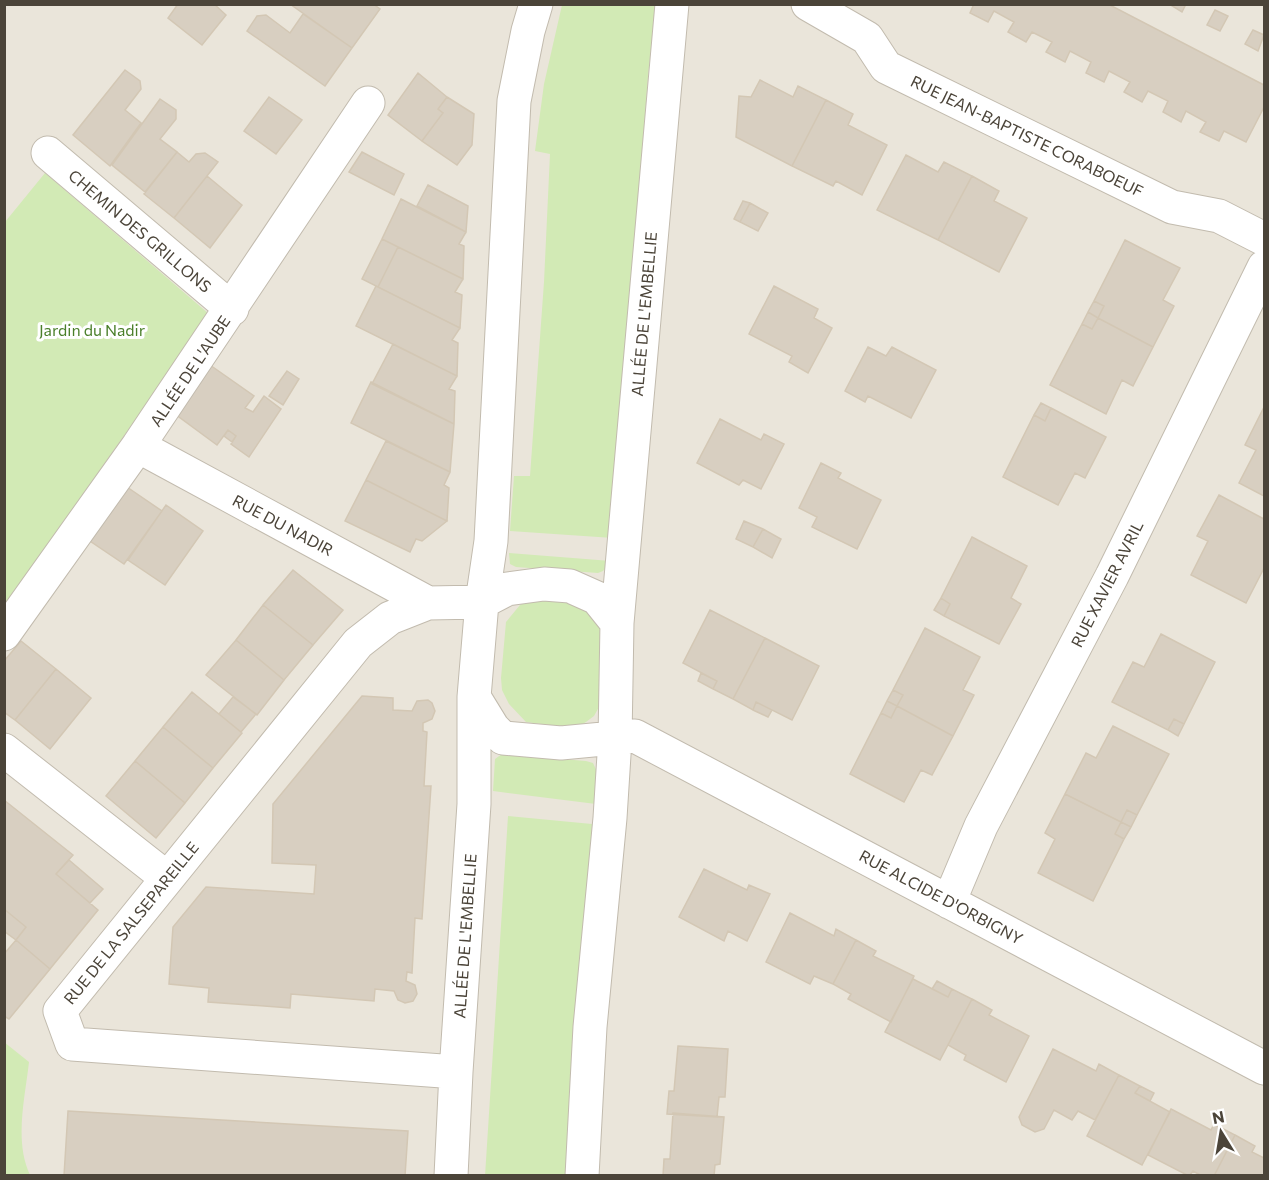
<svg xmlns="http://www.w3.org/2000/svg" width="1269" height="1180" viewBox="0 0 1269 1180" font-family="Commissioner,sans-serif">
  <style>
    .residential { fill: #eae5da }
    .green { fill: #d2eab5 }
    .building { fill: #d8cfc1; stroke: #d3c7b4; stroke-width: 1.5 }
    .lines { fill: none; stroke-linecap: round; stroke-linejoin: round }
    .street-casing { stroke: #c2bbae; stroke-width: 35 }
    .street { stroke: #fff; stroke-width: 33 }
    .labels { text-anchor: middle; stroke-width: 6; stroke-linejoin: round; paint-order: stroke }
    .street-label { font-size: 16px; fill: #4b4439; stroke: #fff }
    .park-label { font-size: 16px; fill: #4a7f2a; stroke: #fff }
  </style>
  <rect width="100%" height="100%" fill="#f6f3ec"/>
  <path class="residential" d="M5 5H1264V1175H5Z"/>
  <path class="green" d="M562 5H656L648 76 613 538 510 531 514 476H530L544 282 550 154 535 151 544 84Z
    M45 173 209 314 5 606V222Z
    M509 553 611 561 603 571 598 573 516 567 510 564Z
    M531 599 564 601 580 607 592 616 601 630 599 707 594 716 586 722 577 727H566L526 722 509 704 502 690 501 678 506 622 520 605Z
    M502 754 586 761 593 763 598 774 596 804 493 791 495 759Z
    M508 816 592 824 571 1175 485 1176Z
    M4 1042 29 1062C25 1098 14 1141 30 1175H5Z"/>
  <path class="building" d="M178 4H214L226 15 202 45 168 18Z
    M290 4H373L380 9 352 48Z
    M974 4H1108L1264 85V107L1246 142 1224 131 1219 141 1200 132 1206 122 1186 111 1181 122 1163 112 1168 101 1148 91 1142 102 1124 92 1130 82 1109 71 1104 82 1086 73 1091 62 1070 51 1065 62 1046 52 1052 42 1032 32 1026 42 1008 32 1014 22 994 11 988 22 970 13Z
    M1169 4H1186L1182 12Z
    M1215 10 1228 16 1220 31 1207 25Z
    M303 14 352 48 325 86 247 31 257 16 266 15 290 33Z
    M1253 30 1264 35 1258 51 1245 44Z
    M125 70 140 81 141 89 125 110 141 123 110 166 73 135Z
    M418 73 447 97 438 109 443 113 422 141 388 115Z
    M760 80 793 97 798 86 826 100 792 166 736 137 739 96 751 97Z
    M269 97 302 120 276 154 244 131Z
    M447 97 474 114 472 145 457 165 422 141 443 113 438 109Z
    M160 99 176 110V119L160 139 177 152 145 192 112 165Z
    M826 100 853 114 848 125 887 145 862 195 836 181 833 186 792 166Z
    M177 152 189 162 196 154 205 153 218 162 174 218 144 194Z
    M362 152 404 174 394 195 349 172Z
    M906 155 938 172 944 162 972 176 938 240 877 210Z
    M207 176 242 205 210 248 174 218Z
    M972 176 999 191 994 201 1027 218 999 272 938 240Z
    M428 185 468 206 466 232 417 206Z
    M401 199 466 232 459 244 464 246 463 279 382 239Z
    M743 201 750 203 740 222 734 219Z
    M750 203 768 213 758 231 740 222Z
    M382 239 398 247 378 287 362 279Z
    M1125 240 1180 268 1163 300 1174 306 1153 347 1098 318 1104 306 1094 301Z
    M398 247 463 279 455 292 462 295 460 328 378 287Z
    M376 286 460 328 452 340 458 343 457 376 356 326Z
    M774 286 818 309 814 318 832 328 808 373 789 362 792 356 749 334Z
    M1094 301 1104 306 1098 318 1088 312Z
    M1088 312 1098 318 1092 329 1082 324Z
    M1098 318 1153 347 1133 386 1122 380 1106 414 1050 385 1082 324 1092 329Z
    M393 344 457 376 449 389 455 391 454 424 372 384Z
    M868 347 886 356 892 347 936 370 911 418 868 396 865 402 845 391Z
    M210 365 254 396 245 408 253 412 264 396 281 409 249 457 231 444 236 436 228 430 217 445 175 414Z
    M287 371 299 379 283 405 269 396Z
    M371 382 454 424 450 472 351 423Z
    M1041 403 1051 408 1045 421 1034 415Z
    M1264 407V496L1239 483 1256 450 1245 445Z
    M1051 408 1106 437 1085 478 1075 473 1058 505 1003 477 1034 415 1045 421Z
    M720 419 761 440 764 434 784 444 761 489 743 480 739 485 697 463Z
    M228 430 236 436 232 442 224 436Z
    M386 441 450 472 444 485 449 488 447 521 366 480Z
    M821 463 841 473 838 478 881 500 857 549 812 527 817 517 799 508Z
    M366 480 447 521 422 541 416 539 410 552 345 521Z
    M124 485 162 511 124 564 87 539Z
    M1219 495 1264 519V568L1246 603 1191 575 1208 541 1197 536Z
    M166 505 203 531 165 585 128 560Z
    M744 521 763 529 753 547 736 539Z
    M763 529 781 539 772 558 753 547Z
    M972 537 1027 566 1011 598 1021 604 999 644 944 616 950 604 941 598Z
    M293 570 343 610 313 645 263 605Z
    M941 598 950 604 944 616 934 610Z
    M263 605 313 645 284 680 236 640Z
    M710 610 765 638 733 699 713 689 717 681 683 663Z
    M925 628 980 657 963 690 974 695 953 736 897 706 903 695 893 690Z
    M1161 634 1215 662 1184 724 1174 719 1168 730 1112 702 1133 662 1144 667Z
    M765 638 819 666 792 720 756 702 753 710 733 699Z
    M236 640 284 680 257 715 206 675Z
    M21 641 56 669 15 720 4 712V661Z
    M56 669 91 698 50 749 15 720Z
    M701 673 717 681 713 689 698 681Z
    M893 690 903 695 897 706 887 701Z
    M192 692 242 733 213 768 163 727Z
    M362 696 393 698V710L412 711 417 701 428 700 432 703 435 711 432 719 423 723V731L427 732 424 786H431L422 919 415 918 412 973 407 972 406 981 415 985 417 994 413 1001 405 1003 398 1000 394 991 375 989 374 1001 291 994 290 1008 208 1002 209 988 169 984 173 927 206 887 314 894 316 865 272 863 273 804Z
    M233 697 256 714 241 732 219 714Z
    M887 701 897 706 891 718 881 713Z
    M756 702 772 710 768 717 753 710Z
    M897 706 953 736 932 775 921 770 904 802 850 774 881 713 891 718Z
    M1174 719 1184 724 1178 736 1168 730Z
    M1113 726 1169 754 1137 815 1127 810 1121 822 1065 794 1086 753 1096 758Z
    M163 727 213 768 185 803 135 761Z
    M135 761 185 803 156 838 106 796Z
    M1065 794 1121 822 1115 834 1124 839 1093 901 1038 873 1055 839 1045 833Z
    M4 800 73 855 56 874 98 910 50 969 16 940 26 927 4 909Z
    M1127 810 1137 815 1131 827 1121 822Z
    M1121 822 1131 827 1124 839 1115 834Z
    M69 860 103 889 90 903 56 874Z
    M704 869 747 890 749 885 770 894 747 941 728 931 724 941 679 917Z
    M4 909 26 927 16 940 4 931Z
    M790 913 834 936 836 929 856 940 833 984 814 976 810 984 766 962Z
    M16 940 50 969 9 1019 4 1016V954Z
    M856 940 876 951 873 956 914 976 891 1022 848 999 851 994 833 984Z
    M913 979 948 997 952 989 972 999 940 1060 885 1032Z
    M937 981 952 989 948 997 932 989Z
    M972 999 992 1010 989 1015 1029 1036 1006 1082 964 1060 966 1055 948 1045Z
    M678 1046 728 1049 725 1097H719L717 1117 667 1114 669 1091H674Z
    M1053 1049 1096 1071 1099 1064 1119 1075 1095 1120 1078 1111 1072 1120 1054 1110 1044 1129 1035 1132 1022 1125 1019 1117Z
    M1119 1075 1140 1086 1135 1093 1170 1112 1142 1165 1087 1136Z
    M1140 1086 1154 1093 1150 1101 1135 1093Z
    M1171 1109 1211 1130 1214 1124 1235 1135 1214 1176H1202L1193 1171 1189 1176 1148 1155Z
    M68 1111 408 1131 405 1176H64Z
    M673 1113 724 1117 720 1164 715 1165 714 1176H663L664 1159H670Z
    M1235 1135 1255 1146 1252 1152 1264 1158V1176H1214Z"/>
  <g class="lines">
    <g class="street-casing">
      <path id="street" d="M808 4 867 38 886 67 1172 207 1219 216 1264 239
        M48 153 232 309
        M138 446 428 603
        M4 634 138 446 368 103
        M474 697 493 728 503 738 561 743 635 736 1264 1068
        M4 750 167 878
        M949 902 981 826 1112 576 1264 267
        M456 1072 72 1044 60 1011 358 643 390 618 428 603 482 602 507 589 544 584 570 586 597 598 617 623
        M451 1176 456 1072 474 804V697L482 602 491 541 514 101 528 31 536 4
        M582 1176 590 1027 610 818 615 739 617 623 672 4"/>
    </g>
    <use href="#street" class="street"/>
  </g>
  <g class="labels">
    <g class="street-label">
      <text transform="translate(1027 136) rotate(26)" y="6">RUE JEAN-BAPTISTE CORABOEUF</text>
      <text transform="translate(140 231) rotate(40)" y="6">CHEMIN DES GRILLONS</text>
      <text transform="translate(644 314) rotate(-85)" y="6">ALLÉE DE L'EMBELLIE</text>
      <text transform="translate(190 371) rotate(-56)" y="6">ALLÉE DE L'AUBE</text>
      <text transform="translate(283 525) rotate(28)" y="6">RUE DU NADIR</text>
      <text transform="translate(1107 584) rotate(-63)" y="6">RUE XAVIER AVRIL</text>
      <text transform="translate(941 897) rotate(28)" y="6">RUE ALCIDE D'ORBIGNY</text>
      <text transform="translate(131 923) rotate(-51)" y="6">RUE DE LA SALSEPAREILLE</text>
      <text transform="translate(465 936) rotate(-86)" y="6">ALLÉE DE L'EMBELLIE</text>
    </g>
    <g class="park-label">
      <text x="92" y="336">Jardin du Nadir</text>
    </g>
  </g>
  <rect width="1269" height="1180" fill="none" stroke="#4b4439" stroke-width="12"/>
  <g transform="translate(1221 1132) rotate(349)" stroke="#ffffff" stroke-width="4.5" paint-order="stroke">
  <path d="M0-4.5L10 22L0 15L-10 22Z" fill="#4b4439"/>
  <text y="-9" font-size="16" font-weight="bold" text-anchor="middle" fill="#4b4439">N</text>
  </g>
</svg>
